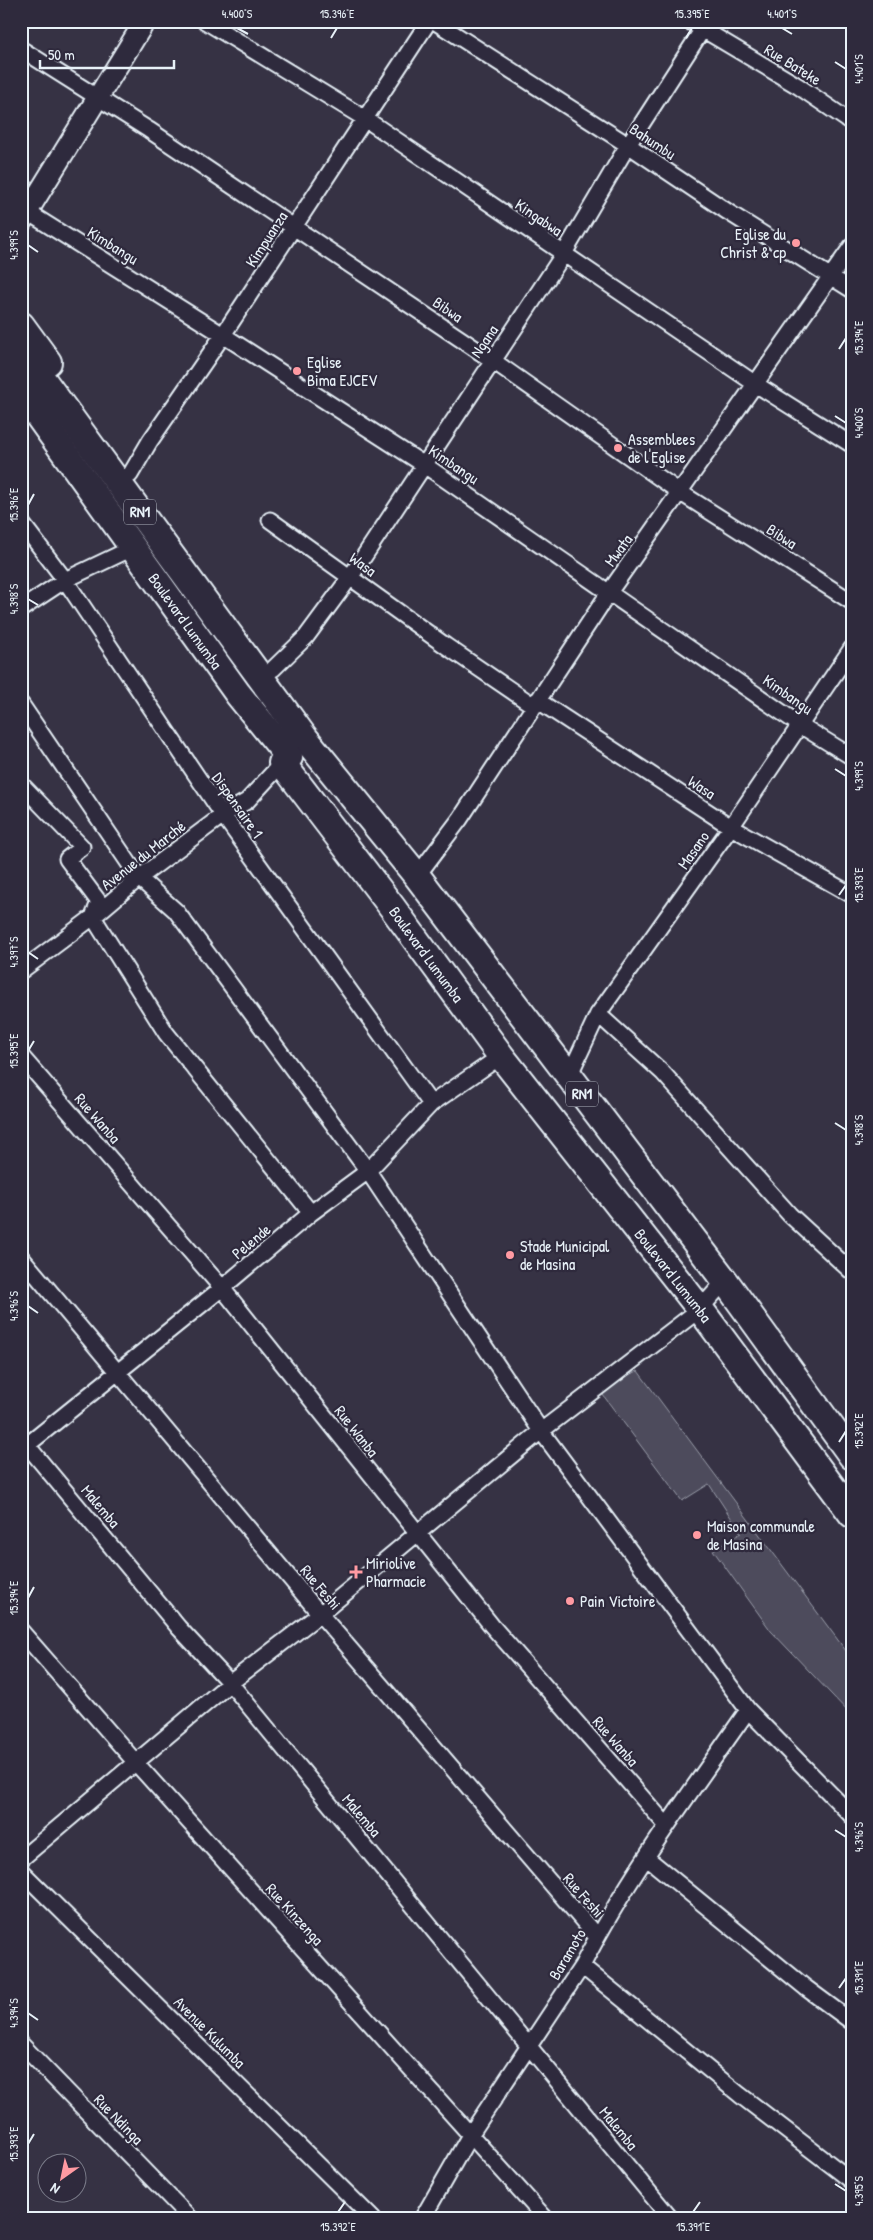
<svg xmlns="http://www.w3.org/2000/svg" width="873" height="2240" viewBox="0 0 873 2240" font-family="'Patrick Hand',sans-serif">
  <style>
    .green { fill: #4d4b5c; stroke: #9a9eaa }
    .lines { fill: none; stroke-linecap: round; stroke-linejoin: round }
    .minor-casing { stroke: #e8f1f8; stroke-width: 19 }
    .tertiary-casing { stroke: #e8f1f8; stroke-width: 24 }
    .trunk-casing { stroke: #e8f1f8; stroke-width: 30 }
    .minor { stroke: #2f2a3d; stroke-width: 15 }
    .tertiary { stroke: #2f2a3d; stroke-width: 20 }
    .trunk { stroke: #2f2a3d; stroke-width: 26 }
    .ticks { fill: none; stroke: #e8f1f8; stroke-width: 2 }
    .poi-dot { fill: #ff9aa2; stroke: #2f2a3d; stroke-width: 2 }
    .labels { text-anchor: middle; stroke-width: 4.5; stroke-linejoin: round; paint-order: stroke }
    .shield { fill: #2f2a3d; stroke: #b0b5c0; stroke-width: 1 }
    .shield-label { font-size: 15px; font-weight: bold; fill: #e8f1f8 }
    .street-label { font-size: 16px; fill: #e8f1f8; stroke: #2f2a3d }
    .poi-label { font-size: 16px; fill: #e8f1f8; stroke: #2f2a3d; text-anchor: start }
    .neatline { fill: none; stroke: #e8f1f8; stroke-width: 2 }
    .ticks-label { font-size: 12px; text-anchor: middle; fill: #e8f1f8 }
  </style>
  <rect width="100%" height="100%" fill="#363244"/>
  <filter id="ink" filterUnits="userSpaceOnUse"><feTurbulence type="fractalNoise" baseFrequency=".02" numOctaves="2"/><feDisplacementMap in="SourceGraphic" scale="10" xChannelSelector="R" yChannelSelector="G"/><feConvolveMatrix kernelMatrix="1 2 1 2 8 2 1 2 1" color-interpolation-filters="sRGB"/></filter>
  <g filter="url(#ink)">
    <path class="green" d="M638 1371 852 1659V1716L771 1631 713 1550 741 1533 709 1484 682 1501 597 1387Z"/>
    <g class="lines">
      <g class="minor-casing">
        <path id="minor" d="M205 21 364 118 757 385 852 445
          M434 21 628 145 728 212 852 290
          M689 21 798 86 852 123
          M21 49 149 130 492 360 681 493 852 602
          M29 213 223 335 423 464 800 725 852 757
          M130 475 150 441 223 335 429 21
          M270 520 446 646 534 706
          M21 522 65 580 223 815 431 1104
          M21 609 65 580 124 552
          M273 669 306 637 351 576 563 255 628 145 708 21
          M537 700 731 827 852 895
          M21 704 139 878 176 911 368 1171 541 1431 748 1710 852 1816
          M21 784 82 847 67 859 99 902 93 917 166 1033 311 1213
          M417 876 460 819 610 591 852 246
          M21 971 93 917 139 878 223 815 247 801 282 763
          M598 1014 663 1073 790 1215 852 1272
          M21 1056 222 1288 492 1626 667 1826
          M569 1076 598 1014 731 827 852 648
          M21 1257 320 1614 597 1937
          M21 1438 179 1628 230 1683 671 2219
          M21 1450 222 1288 311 1213 368 1171 431 1104 501 1056
          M21 1631 137 1764 546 2219
          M647 1858 806 1988 852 2022
          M21 1859 230 1683 320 1614 541 1431 700 1309 725 1281
          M21 1871 373 2219
          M582 1966 740 2095 852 2181
          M21 2044 191 2219
          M422 2219 470 2135 582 1966C628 1876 690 1793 748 1710"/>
      </g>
      <g class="tertiary-casing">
        <path id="tertiary" d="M21 222 145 21"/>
      </g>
      <g class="trunk-casing">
        <g id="trunk">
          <path d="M21 325 48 362"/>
          <path d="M21 350 304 737 417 876 725 1281 852 1456"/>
          <path id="s1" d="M21 392 238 694 289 757"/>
          <path id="s2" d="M289 757 282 763 392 907 501 1056 700 1309 852 1514"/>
        </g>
      </g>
      <use href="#minor" class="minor"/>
      <use href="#tertiary" class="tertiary"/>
      <use href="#trunk" class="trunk"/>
    </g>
  </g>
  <path class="ticks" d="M237 28 248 34M782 28 792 34M331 38 337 28M686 38 692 28M835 62 846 69M28 245 38 252M839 349 846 338M835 416 846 423M28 505 34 494M28 599 38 605M835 769 846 776M839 895 846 885M28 952 38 959M28 1051 34 1041M835 1123 846 1130M28 1306 38 1313M839 1442 846 1431M28 1598 34 1587M835 1830 846 1837M839 1988 846 1978M28 2013 38 2020M28 2144 34 2134M835 2184 846 2191M338 2212 345 2202M693 2212 700 2202"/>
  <g class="poi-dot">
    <circle cx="796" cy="243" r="5"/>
    <circle cx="297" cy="371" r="5"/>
    <circle cx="618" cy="448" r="5"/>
    <circle cx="510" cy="1255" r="5"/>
    <circle cx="697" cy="1535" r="5"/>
    <path d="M353.5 1564.5h5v5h5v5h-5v5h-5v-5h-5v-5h5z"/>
    <circle cx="570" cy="1601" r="5"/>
  </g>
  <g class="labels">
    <g class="shield">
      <rect x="124" y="499.5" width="32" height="25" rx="4"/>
      <rect x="566" y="1081.5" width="32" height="25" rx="4"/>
    </g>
    <g class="shield-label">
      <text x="140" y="517">RN1</text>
      <text x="582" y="1099">RN1</text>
    </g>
    <g class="street-label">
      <text transform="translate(793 64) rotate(32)" y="6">Rue Bateke</text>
      <text transform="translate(653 141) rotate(34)" y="6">Bahumbu</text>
      <text transform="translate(539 217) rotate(34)" y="6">Kingabwa</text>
      <text transform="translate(266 239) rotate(-57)" y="6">Kimpuanza</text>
      <text transform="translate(113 245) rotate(32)" y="6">Kimbangu</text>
      <text transform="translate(448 309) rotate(34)" y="6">Bibwa</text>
      <text transform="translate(484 341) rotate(-56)" y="6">Ngana</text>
      <text transform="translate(454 464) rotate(34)" y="6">Kimbangu</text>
      <text transform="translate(782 536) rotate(33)" y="6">Bibwa</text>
      <text transform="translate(618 550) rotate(-54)" y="6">Mwata</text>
      <text transform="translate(363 564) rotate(36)" y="6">Wasa</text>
      <text dy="6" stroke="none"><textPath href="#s1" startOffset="282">Boulevard Lumumba</textPath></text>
      <text transform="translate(788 694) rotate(35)" y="6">Kimbangu</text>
      <text transform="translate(702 787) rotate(33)" y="6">Wasa</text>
      <text transform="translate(238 805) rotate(55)" y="6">Dispensaire 1</text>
      <text transform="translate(693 850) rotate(-55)" y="6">Masano</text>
      <text transform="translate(143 855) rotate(-38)" y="6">Avenue du Marché</text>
      <text dy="6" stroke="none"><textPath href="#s2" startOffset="249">Boulevard Lumumba</textPath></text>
      <text transform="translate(98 1118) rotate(49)" y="6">Rue Wanba</text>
      <text transform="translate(251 1241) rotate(-40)" y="6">Pelende</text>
      <text dy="6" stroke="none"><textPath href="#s2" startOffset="654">Boulevard Lumumba</textPath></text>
      <text transform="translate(357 1431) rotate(52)" y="6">Rue Wanba</text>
      <text transform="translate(101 1506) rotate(50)" y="6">Malemba</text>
      <text transform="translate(321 1587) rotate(50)" y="6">Rue Feshi</text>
      <text transform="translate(616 1741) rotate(49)" y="6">Rue Wanba</text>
      <text transform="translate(362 1815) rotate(50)" y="6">Malemba</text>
      <text transform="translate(584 1895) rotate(49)" y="6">Rue Feshi</text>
      <text transform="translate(295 1914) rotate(48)" y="6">Rue Kinzenga</text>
      <text transform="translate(567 1954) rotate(-59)" y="6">Baramoto</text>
      <text transform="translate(210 2032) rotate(45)" y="6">Avenue Kulumba</text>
      <text transform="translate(119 2119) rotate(46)" y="6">Rue Ndinga</text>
      <text transform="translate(619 2128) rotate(51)" y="6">Malemba</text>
    </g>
    <g class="poi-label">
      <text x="786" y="240" text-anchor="end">Eglise du<tspan x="786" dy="18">Christ &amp; cp</tspan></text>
      <text x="307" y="368">Eglise<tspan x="307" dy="18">Bima EJCEV</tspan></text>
      <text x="628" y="445">Assemblees<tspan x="628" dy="18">de l'Eglise</tspan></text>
      <text x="520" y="1252">Stade Municipal<tspan x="520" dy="18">de Masina</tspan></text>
      <text x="707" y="1532">Maison communale<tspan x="707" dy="18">de Masina</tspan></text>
      <text x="366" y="1569">Miriolive<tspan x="366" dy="18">Pharmacie</tspan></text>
      <text x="580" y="1607">Pain Victoire</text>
    </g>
  </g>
  <rect width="873" height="2240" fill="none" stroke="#2f2a3d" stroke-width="55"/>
  <g transform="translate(62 2178) rotate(213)"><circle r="24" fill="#2f2a3d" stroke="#797a88"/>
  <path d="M0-4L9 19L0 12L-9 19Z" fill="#ff9aa2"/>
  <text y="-8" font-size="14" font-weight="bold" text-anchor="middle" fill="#e8f1f8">N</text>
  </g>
  <path d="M40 60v8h134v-8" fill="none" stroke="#e8f1f8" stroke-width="2.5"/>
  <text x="48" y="60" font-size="15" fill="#e8f1f8" stroke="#2f2a3d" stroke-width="4" paint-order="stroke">50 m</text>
  <rect x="28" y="28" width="818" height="2184" class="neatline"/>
  <g class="ticks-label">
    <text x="237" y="18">4.400°S</text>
    <text x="337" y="18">15.396°E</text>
    <text x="692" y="18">15.395°E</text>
    <text x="782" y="18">4.401°S</text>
    <text transform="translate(859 69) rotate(-90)" y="4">4.401°S</text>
    <text transform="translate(14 245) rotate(-90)" y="4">4.399°S</text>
    <text transform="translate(859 338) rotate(-90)" y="4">15.394°E</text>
    <text transform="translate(859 423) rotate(-90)" y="4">4.400°S</text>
    <text transform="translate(14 505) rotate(-90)" y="4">15.396°E</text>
    <text transform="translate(14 599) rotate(-90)" y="4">4.398°S</text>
    <text transform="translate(859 776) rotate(-90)" y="4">4.399°S</text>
    <text transform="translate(859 885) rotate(-90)" y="4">15.393°E</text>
    <text transform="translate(14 952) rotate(-90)" y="4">4.397°S</text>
    <text transform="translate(14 1051) rotate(-90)" y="4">15.395°E</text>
    <text transform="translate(859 1130) rotate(-90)" y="4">4.398°S</text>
    <text transform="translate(14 1306) rotate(-90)" y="4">4.396°S</text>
    <text transform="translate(859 1431) rotate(-90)" y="4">15.392°E</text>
    <text transform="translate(14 1598) rotate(-90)" y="4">15.394°E</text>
    <text transform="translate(859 1837) rotate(-90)" y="4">4.396°S</text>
    <text transform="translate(859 1978) rotate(-90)" y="4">15.391°E</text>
    <text transform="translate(14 2013) rotate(-90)" y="4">4.394°S</text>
    <text transform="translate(14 2144) rotate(-90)" y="4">15.393°E</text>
    <text transform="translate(859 2191) rotate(-90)" y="4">4.395°S</text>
    <text x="338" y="2231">15.392°E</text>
    <text x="693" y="2231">15.391°E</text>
  </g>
</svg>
